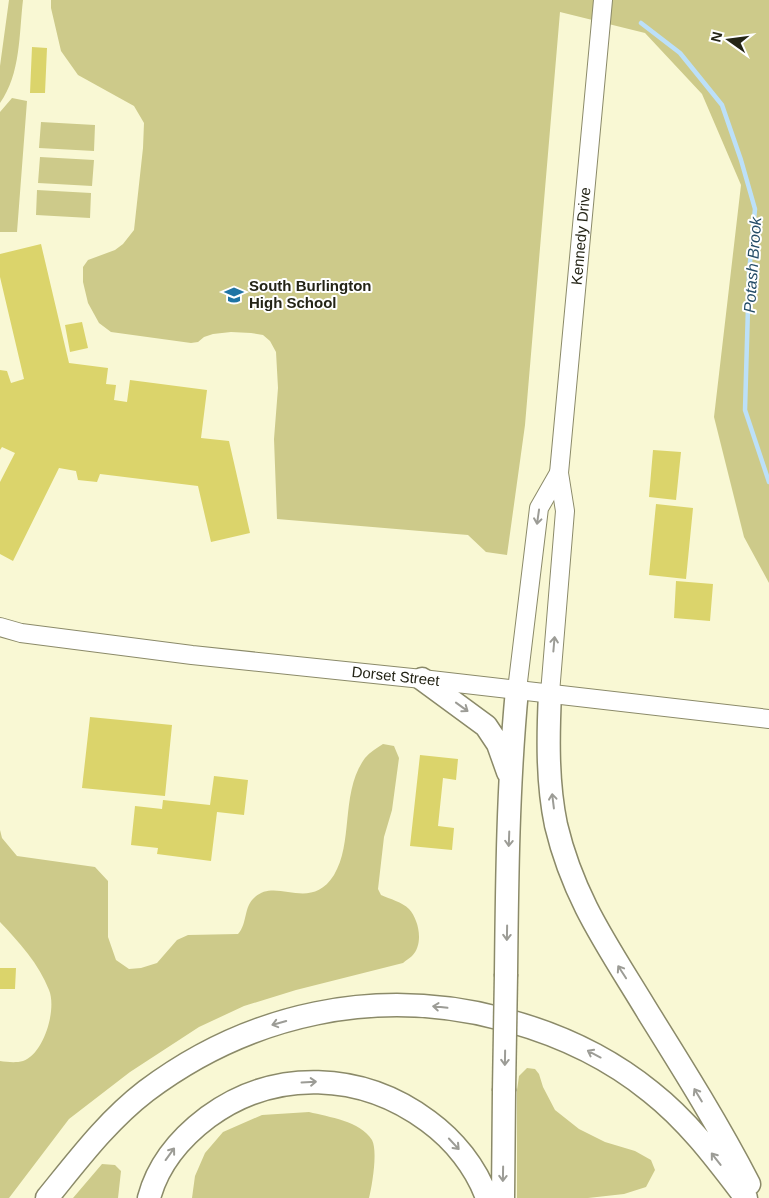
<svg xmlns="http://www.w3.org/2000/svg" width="769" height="1198" viewBox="0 0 769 1198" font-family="Helvetica,sans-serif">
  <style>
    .green { fill: #cdca8a }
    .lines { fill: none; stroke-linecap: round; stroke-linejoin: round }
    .stream { stroke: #bce0f9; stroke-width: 4.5 }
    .building { fill: #dbd46b }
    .secondary-casing { stroke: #8b8a69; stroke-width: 20 }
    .highway-casing { stroke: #8b8a69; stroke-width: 25 }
    .secondary { stroke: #fff; stroke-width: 18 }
    .highway { stroke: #fff; stroke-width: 22 }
    .highway-bridge-casing { stroke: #8b8a69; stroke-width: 25; stroke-linecap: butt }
    .highway-bridge { stroke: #fff; stroke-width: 22 }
    .oneway { stroke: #9c9c96 }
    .labels { text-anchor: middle; stroke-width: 4; stroke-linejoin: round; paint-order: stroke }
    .street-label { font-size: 15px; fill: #242416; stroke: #fff }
    .poi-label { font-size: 15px; font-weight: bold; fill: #242416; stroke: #fff; text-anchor: start }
    .water-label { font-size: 16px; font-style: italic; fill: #244c66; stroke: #fff }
  </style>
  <rect width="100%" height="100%" fill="#f9f8d4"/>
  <path class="green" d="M9 0H23C19 33 21 74 0 103V66Z
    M51 0H769V583L744 537 714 417 741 185 702 94 645 33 560 12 525 425 507 555 486 552 468 535 277 519 274 439 278 388 276 352 270 341 263 335 251 333 231 332 213 334 204 337 198 342 191 343 111 332 99 323 88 303 83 282V267L88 260 115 250 123 244 134 230 143 148 144 123 134 106 78 75 61 51 51 8Z
    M12 98 27 101 17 232H0V112Z
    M41 122 95 125 94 151 39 148Z
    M40 157 94 160 92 186 38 183Z
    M37 190 91 193 90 218 36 215Z
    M383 744 394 746 399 758 392 810 384 837 378 889 381 895C390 899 402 902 409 909 419 920 424 944 412 956 410 958 406 960 403 963L296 990 244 1006 199 1027 130 1072 69 1119 9 1198H0V1061C7 1062 16 1063 23 1061 44 1054 57 1009 49 990 39 964 19 942 0 922V830L2 838 17 856 95 867 108 881V937L116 960 129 969 141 968 157 963 177 940 188 935 238 934C248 923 243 907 255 897 277 877 310 913 334 875 354 842 340 792 365 758 370 752 377 748 383 744Z
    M527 1068 535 1069 539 1074 543 1087 555 1110 579 1129 605 1142 635 1151 651 1160 655 1170 646 1187 624 1194 588 1198H517V1090L519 1076Z
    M309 1112C329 1117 360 1121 372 1140 378 1151 372 1186 369 1198H192L195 1176 205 1153 223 1132 262 1115Z
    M102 1164 115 1165 121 1171 118 1198H73Z"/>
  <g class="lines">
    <path class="stream" d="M641 23 680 53 722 105 741 160 755 209 749 273 745 410 769 482"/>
  </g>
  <path class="building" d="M32 47 47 48 45 93H30Z
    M41 244 69 363 108 368 106 384 116 385 114 400 127 402 130 380 207 390 201 438 229 441 250 533 211 542 198 486 100 474 97 482 78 480 76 471 59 468 13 561 0 554V482L15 453 2 447 0 450V370L7 371 11 383 24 379 0 277V254Z
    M82 322 88 348 70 352 65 325Z
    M653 450 681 452 676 500 649 497Z
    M656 504 693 508 686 579 649 575Z
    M676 581 713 584 710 621 674 618Z
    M90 717 172 725 165 796 82 788Z
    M420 755 458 759 456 780 443 778 438 826 454 828 452 850 410 846Z
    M214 776 248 780 244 815 217 812 211 861 157 854 158 848 131 845 135 806 162 809 163 800 210 805Z
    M0 968H16L15 989H0Z"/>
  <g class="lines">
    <g class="secondary-casing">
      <g id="secondary">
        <path id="s1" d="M0 627 21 633 192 655 422 679 769 719"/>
        <path d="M517 690 539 508 559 473"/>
        <path id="s2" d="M550 693 565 511 559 473 603 0"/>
      </g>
    </g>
    <g class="highway-casing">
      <path id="highway" d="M422 679 486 726 498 744 508 772
        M550 693C548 736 547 782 556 825 574 901 610 949 649 1014 684 1070 719 1126 749 1184
        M506 974C507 879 508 784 517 690
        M47 1198C78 1160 107 1121 146 1091 250 1013 377 986 502 1019 556 1033 608 1057 651 1092 689 1122 717 1160 746 1198
        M149 1198C158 1164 180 1138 208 1117 275 1068 362 1072 428 1121 454 1140 476 1167 487 1198
        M503 1198 504 1091"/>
    </g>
    <use href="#secondary" class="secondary"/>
    <use href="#highway" class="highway"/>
    <g class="highway-bridge-casing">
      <path id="highway-bridge" d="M504 1091 506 974"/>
    </g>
    <use href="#highway-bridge" class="highway-bridge"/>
  </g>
  <defs><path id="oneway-shaft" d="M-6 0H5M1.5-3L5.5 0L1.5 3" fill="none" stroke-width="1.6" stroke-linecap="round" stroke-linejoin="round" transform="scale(1.25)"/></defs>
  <g class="oneway">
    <use href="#oneway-shaft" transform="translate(538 517) rotate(98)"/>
    <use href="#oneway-shaft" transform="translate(554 644) rotate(-85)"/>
    <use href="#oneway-shaft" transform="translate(462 707) rotate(36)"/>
    <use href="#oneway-shaft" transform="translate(553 801) rotate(-97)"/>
    <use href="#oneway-shaft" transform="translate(509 839) rotate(92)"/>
    <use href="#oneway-shaft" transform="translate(507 933) rotate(91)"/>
    <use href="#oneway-shaft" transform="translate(622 972) rotate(-123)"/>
    <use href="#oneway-shaft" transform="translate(440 1007) rotate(-174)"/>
    <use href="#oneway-shaft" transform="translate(279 1023) rotate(164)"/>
    <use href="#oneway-shaft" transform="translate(594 1054) rotate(-152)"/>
    <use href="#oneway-shaft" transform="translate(505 1058) rotate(91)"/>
    <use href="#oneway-shaft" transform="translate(309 1082) rotate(-3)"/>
    <use href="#oneway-shaft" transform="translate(698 1095) rotate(-121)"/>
    <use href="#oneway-shaft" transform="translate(454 1144) rotate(47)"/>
    <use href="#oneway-shaft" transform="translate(170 1154) rotate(-54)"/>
    <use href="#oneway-shaft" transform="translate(716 1159) rotate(-128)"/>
    <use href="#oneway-shaft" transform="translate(503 1174) rotate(91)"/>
  </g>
  <defs>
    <g id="school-bare" transform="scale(1.5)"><path d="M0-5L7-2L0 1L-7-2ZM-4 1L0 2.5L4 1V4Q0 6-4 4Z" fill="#1f74a4" stroke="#fff" stroke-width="2.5" paint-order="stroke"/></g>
  </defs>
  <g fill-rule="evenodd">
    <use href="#school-bare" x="234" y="295"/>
  </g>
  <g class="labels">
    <g class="street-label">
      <text dy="5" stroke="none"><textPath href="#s2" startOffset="459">Kennedy Drive</textPath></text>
      <text dy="5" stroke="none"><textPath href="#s1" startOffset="399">Dorset Street</textPath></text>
    </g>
    <g class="poi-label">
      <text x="249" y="291">South Burlington<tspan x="249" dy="17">High School</tspan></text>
    </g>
    <g class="water-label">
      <text transform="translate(752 265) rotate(-86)" y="6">Potash Brook</text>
    </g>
  </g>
  <g transform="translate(729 40) rotate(284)" stroke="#ffffff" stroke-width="4" paint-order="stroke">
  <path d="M0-4L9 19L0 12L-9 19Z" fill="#242416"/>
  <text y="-8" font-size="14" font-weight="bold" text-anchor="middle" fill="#242416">N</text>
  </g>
</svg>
